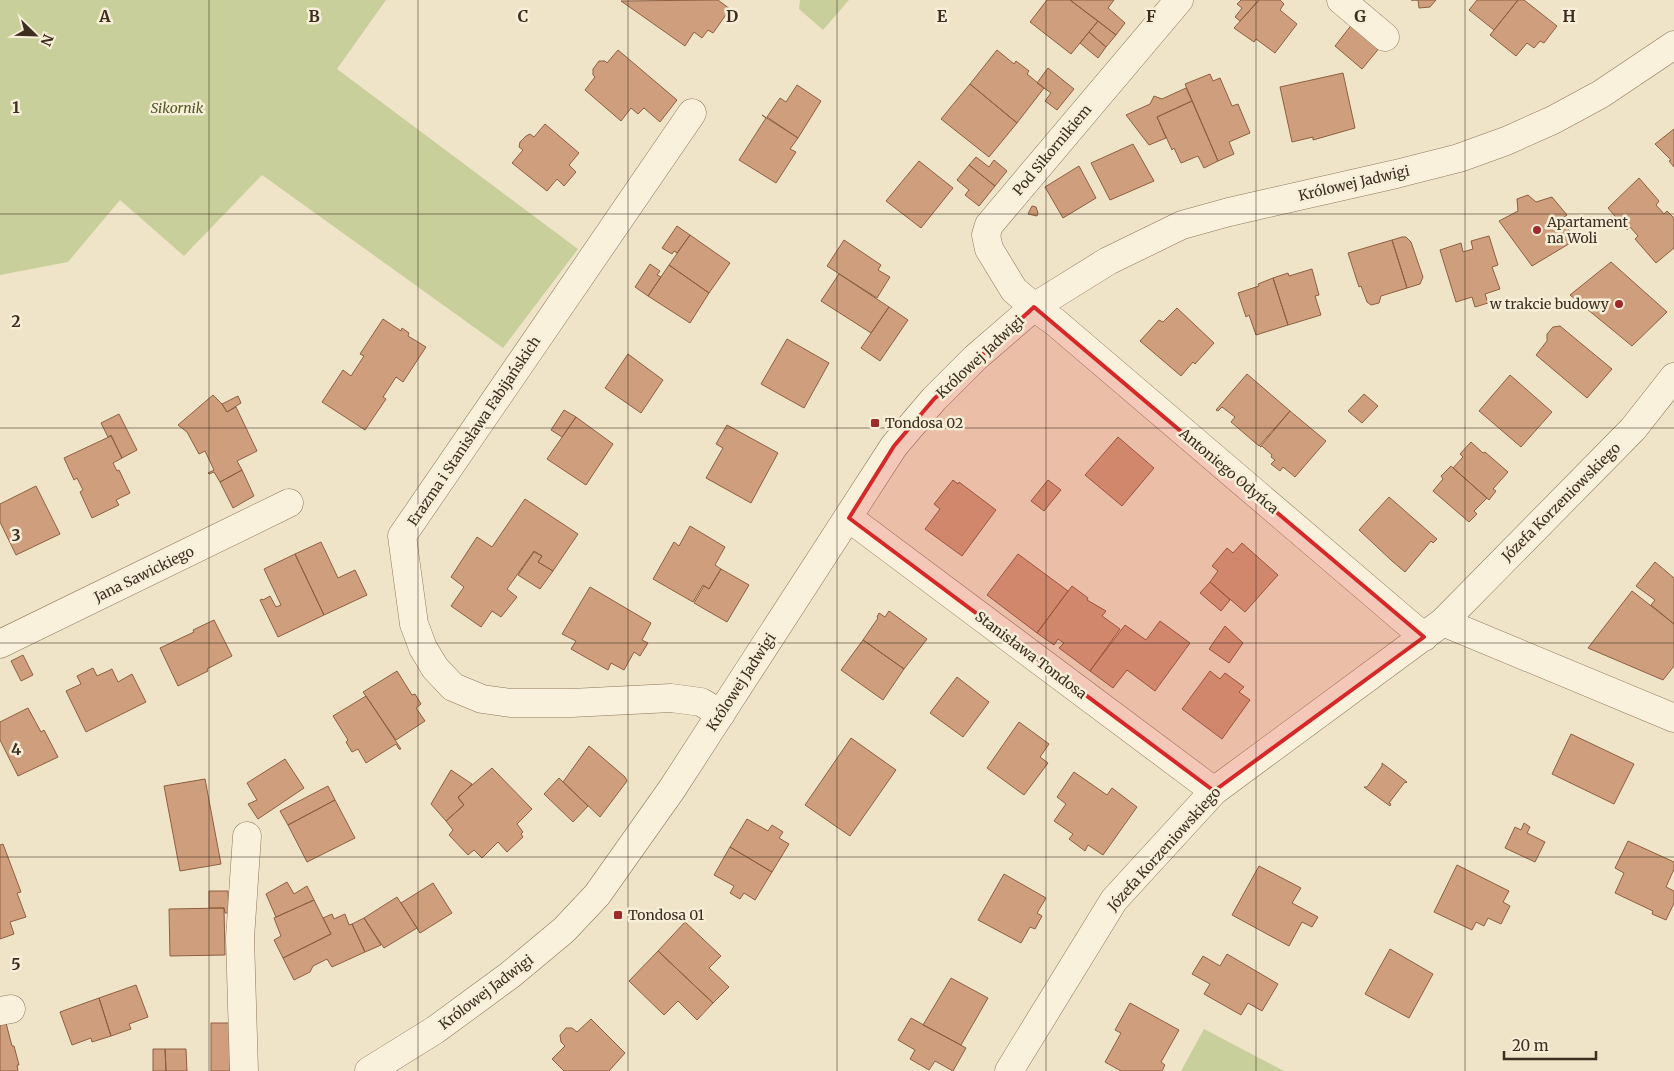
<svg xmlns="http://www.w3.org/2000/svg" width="1674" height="1071" viewBox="0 0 1674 1071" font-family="Merriweather,serif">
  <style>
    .green { fill: #c9cf9b }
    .building { fill: #cf9f7d; stroke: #8d5f41 }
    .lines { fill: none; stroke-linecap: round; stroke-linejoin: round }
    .minor-casing { stroke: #8d765c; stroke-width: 29 }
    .minor { stroke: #faf1dc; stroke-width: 28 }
    .marked { fill: #d62828; fill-opacity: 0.2; stroke: #d62828; stroke-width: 4; stroke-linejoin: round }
    .grid { fill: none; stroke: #3d2e20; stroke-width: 1; stroke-opacity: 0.55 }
    .poi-dot { fill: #9e2a2b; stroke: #f7eed8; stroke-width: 2 }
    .labels { text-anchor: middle; stroke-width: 5; stroke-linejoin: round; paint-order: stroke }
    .park-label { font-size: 14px; font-style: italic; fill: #4d5a26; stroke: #f7eed8 }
    .street-label { font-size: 14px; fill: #3d2e20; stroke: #f7eed8 }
    .poi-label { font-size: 14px; fill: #3d2e20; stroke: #f7eed8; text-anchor: start }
    .grid-label { font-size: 16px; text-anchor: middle; font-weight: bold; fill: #3d2e20; stroke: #f7eed8; stroke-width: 5; stroke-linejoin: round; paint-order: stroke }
  </style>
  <rect width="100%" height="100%" fill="#f0e4c8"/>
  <path class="green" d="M0 0H386L337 69 578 249 503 348 262 175 184 256 120 200 68 262 0 275Z
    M800 0H849L823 30 799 9Z
    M1204 1029 1284 1071H1181Z"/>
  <path class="building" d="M718 0 730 9 713 33 708 30 702 38 694 32 685 46 621 1Z
    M1047 0H1070L1098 21 1071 54 1030 22Z
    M1070 0H1114L1108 8 1125 23 1116 35Z
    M1241 0H1259L1240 21 1235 17 1242 8 1237 4Z
    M1259 0H1280L1284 4 1280 10 1297 24 1275 53 1256 39 1254 42 1234 28Z
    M1411 0H1436L1430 7 1419 8 1418 0Z
    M1477 0H1518L1494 30 1469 10Z
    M1518 0H1524L1557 26 1544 43 1540 41 1534 48 1527 43 1516 56 1490 35Z
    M1098 21 1116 35 1106 47 1089 32Z
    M1353 23 1381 46 1362 69 1335 46Z
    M1089 32 1106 47 1098 58 1080 43Z
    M618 50 677 100 660 122 644 108 638 114 631 108 621 121 585 90 595 77 593 75V69L599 61H605L607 63Z
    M997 50 1014 64 1016 61 1029 71 1027 74 1044 88 1017 123 970 84Z
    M1048 68 1074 89 1057 110 1045 101 1051 93 1037 83Z
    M1343 73 1355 128 1313 140V137L1292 142 1280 87Z
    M1210 74 1213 81 1220 78 1232 106 1238 104 1250 133 1229 142 1234 154 1218 161 1185 84Z
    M970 84 1017 123 989 157 941 119Z
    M797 85 821 101 798 138 767 117 780 98 786 102Z
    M1186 88 1192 101 1157 117 1166 138 1149 145 1126 115 1150 104 1154 96 1162 99Z
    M1192 101 1218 161 1204 168 1198 156 1181 163 1174 148 1172 150 1157 117Z
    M762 115 798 138 790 149 796 152 776 183 739 160 766 118Z
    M545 124 579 153 569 165 576 172 564 186 557 179 547 191 512 163 523 150 519 147 520 142 526 136 530 134 534 137Z
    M1674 129V167L1669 161 1671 160 1655 144Z
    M1133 144 1154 181 1110 200 1091 163Z
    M976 157 989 167 994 160 1007 171 995 186 969 165Z
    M919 161 953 188 921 228 886 201Z
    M969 165 995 186 979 206 965 195 969 190 957 180Z
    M1079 166 1096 198 1063 218 1045 187Z
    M1639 178 1659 201 1656 205 1664 214 1667 211 1674 218V248L1656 263 1635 239 1638 236 1630 227 1627 230 1608 208Z
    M1528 195 1536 202 1552 197 1567 215 1560 220 1577 239 1532 266 1499 221 1518 211 1517 199Z
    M1032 206 1036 207 1038 213 1037 216 1028 214Z
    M677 226 690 235 677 253 674 251 672 254 662 248Z
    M690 235 730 263 709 293 669 265Z
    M1489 236 1498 265 1492 267 1500 289 1485 294 1488 303 1475 307 1472 297 1456 302 1440 250 1461 243 1463 252 1473 249 1471 241Z
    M1402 237H1406L1411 242 1423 277 1420 284 1407 288 1392 240Z
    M844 240 881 265 878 270 890 277 877 298 827 266Z
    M1392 240 1407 288 1381 296 1379 303 1371 305 1367 302 1361 286 1359 287 1348 253Z
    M1611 262 1667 312 1632 346 1570 295Z
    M650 264 660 271 657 275 661 277 648 296 635 287Z
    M669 265 709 293 690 323 648 296Z
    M1312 269 1319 295 1315 296 1321 315 1288 325 1273 278 1288 273 1289 276Z
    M839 274 889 307 871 333 821 301Z
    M1273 278 1288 325 1256 335 1249 315 1246 317 1238 293 1259 286 1258 284Z
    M889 307 908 320 880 361 861 348Z
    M1177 308 1214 343 1195 364 1193 362 1181 376 1140 341 1159 320 1163 322Z
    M383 319 401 331 402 328 409 333 408 336 426 347 403 382 396 377 383 397 386 399 365 430 322 402 343 370 351 376 364 356 360 354Z
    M1560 326 1612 369 1587 398 1536 355 1547 341V334L1553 327Z
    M787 339 829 363 804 408 761 384Z
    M628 354 663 380 641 413 605 388Z
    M1247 374 1290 411 1259 446 1231 422 1235 417 1222 407 1218 411 1216 410Z
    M1510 375 1552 412 1521 447 1479 411Z
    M1364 394 1378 406 1362 423 1348 411Z
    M213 395 222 404 227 412 236 407 257 451 237 461 242 470 220 482 214 472 209 474 208 473 214 470 205 451 199 454 187 432 178 425Z
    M238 396 241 403 227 412 222 404Z
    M564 410 576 417 562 437 551 430Z
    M1290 411 1326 441 1295 477 1283 467 1280 471 1271 464 1275 460 1271 457 1272 455 1262 446 1260 447Z
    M119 414 137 450 122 458 111 435 108 437 101 423Z
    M576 417 613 444 586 485 547 459Z
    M727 425 778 453 751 503 706 478 723 448 716 444Z
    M111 436 122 458 113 463 117 471 119 470 130 493 116 500 119 505 92 518 80 492 83 490 77 478 74 480 64 458Z
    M1118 437 1154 468 1122 506 1085 475Z
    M1471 442 1483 453 1485 452 1508 472 1493 489 1496 491 1489 500 1453 468 1463 457 1460 454Z
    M1451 466 1487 498 1474 511 1477 514 1469 522 1433 491 1443 479 1441 476Z
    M242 470 254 496 233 508 220 482Z
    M953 480 958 484 959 482 996 510 962 556 925 529 940 509 934 504Z
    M1048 480 1061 490 1044 511 1031 501Z
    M36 486 60 534 16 555 0 522V504Z
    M1389 497 1437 539 1433 543 1431 541 1405 572 1392 561 1359 530Z
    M525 499 578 534 553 571 538 562 542 556 534 551 507 589 517 597 501 617 492 611 481 627 451 606 464 587 451 577 477 537 492 547Z
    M690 526 725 547 715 565 721 569 709 589 703 585 693 602 653 579 674 542 679 546Z
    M321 542 338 578 355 570 367 595 324 615 295 554Z
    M1242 543 1278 575 1245 612 1210 582 1218 571 1212 566 1227 548 1233 553Z
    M534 552 542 556 538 562 553 571 540 589 518 575Z
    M295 554 324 615 278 637 260 600 262 599 263 600 270 596 276 607 281 605 264 569Z
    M1018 554 1068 591 1037 633 987 595Z
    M1655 562 1674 578V624L1651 605 1655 600 1636 586Z
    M721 569 749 585 727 622 694 603 704 586 709 589Z
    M1210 582 1230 600 1221 611 1200 593Z
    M1072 586 1088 598 1087 600 1106 611 1102 616 1120 629 1090 671 1059 648 1064 643 1058 639 1054 645 1037 633Z
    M590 587 651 623 642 640 648 643 640 656 634 652 624 670 611 663 608 670 571 649 576 641 562 634Z
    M1632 591 1674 624V666L1663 680 1588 648Z
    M889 611 927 639 904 669 863 640 878 618 877 617 879 613 885 617Z
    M214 620 232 656 207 669 208 671 178 686 160 648 194 632 193 630Z
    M1160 621 1190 643 1155 691 1127 670 1113 688 1090 671 1125 625 1146 640Z
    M1225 626 1243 643 1229 663 1209 649Z
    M863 640 904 669 883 700 841 670Z
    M23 655 33 675 21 681 11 661Z
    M93 668 97 676 112 669 118 682 132 674 146 702 86 732 66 691 81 684 77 676Z
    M397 671 412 695 415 694 421 704 416 708 425 721 396 740 363 692Z
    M1210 671 1220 679 1225 673 1244 687 1239 692 1250 700 1222 739 1182 709Z
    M957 677 989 702 963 737 930 713Z
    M366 696 401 749H399L396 744 366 763 358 749 352 752 346 742 348 740 333 716Z
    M28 708 41 732 44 730 58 757 18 776 0 740V722Z
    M1019 722 1049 744 1040 757 1048 763 1024 795 987 768Z
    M1571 734 1634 764 1614 804 1552 774Z
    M851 738 896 770 850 836 805 805Z
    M589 746 625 777 627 781 600 817 563 782Z
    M285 759 304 788 258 819 248 804 257 800 247 783Z
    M1382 763 1407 782 1406 783 1405 782 1389 803 1391 804 1390 806 1364 787H1367L1382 766Z
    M492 768 532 809 517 824 523 832 521 834 523 837 507 852 498 842 482 858 474 850 468 855 449 835 453 830 446 821 464 805 458 797Z
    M451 770 472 784 458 798 464 805 446 821 431 804Z
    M1074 772 1107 795 1112 788 1137 807 1103 855 1088 845 1085 851 1069 839 1073 834 1054 821 1066 804 1057 797Z
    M559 778 588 806 573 822 544 794Z
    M205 779 221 864 180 871 164 786Z
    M328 786 335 800 288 825 280 811Z
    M335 800 355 838 307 862 288 825Z
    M747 819 768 831 772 825 783 832 779 838 789 844 772 872 730 847Z
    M1524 823 1530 827 1527 833 1545 842 1535 862 1505 848 1515 827 1521 830Z
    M1628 841 1674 862V869L1666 887 1674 891V903L1666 920 1652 914 1653 911 1615 893 1624 873 1615 868Z
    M3 844 21 892 17 893 26 917 10 922 14 934 0 939V845Z
    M730 847 772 872 755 900 744 893 740 899 730 893 734 886 714 875Z
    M1457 865 1509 891 1503 902 1510 906 1501 924 1488 918 1484 926 1476 922 1472 930 1434 912Z
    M1259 866 1301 888 1292 903 1318 917 1312 927 1302 922 1289 946 1232 915Z
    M1004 874 1046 898 1037 913 1042 916 1035 929 1030 927 1021 943 978 920Z
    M287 882 294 894 307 886 314 900 276 917 266 894Z
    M433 883 452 913 420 933 401 903Z
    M209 891H228L229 913H225L224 908H209Z
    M397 897 417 928 384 948 364 918Z
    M314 900 331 934 283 958 274 940 281 936 274 918Z
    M224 908 225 955 170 956 169 909Z
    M332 914 334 919 345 914 349 925 352 924 365 952 332 967 327 959 313 966 310 972 294 980 283 958 331 934 323 918Z
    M364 918 381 945 365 952 352 924Z
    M685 922 721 956 709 968 729 987 713 1003 658 951Z
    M1390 949 1433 974 1409 1018 1365 994Z
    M658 951 713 1003 697 1020 678 1001 664 1015 629 981Z
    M1227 954 1278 984 1262 1011 1248 1003 1241 1015 1204 994 1210 984 1192 974 1203 956 1220 966Z
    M951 978 988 998 961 1045 923 1025Z
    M136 985 148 1017 129 1024 131 1029 111 1036 99 998Z
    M99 998 111 1036 92 1042 91 1038 72 1045 60 1012Z
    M1130 1003 1179 1030 1161 1062 1165 1065 1162 1071H1121L1105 1062 1121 1033 1115 1030Z
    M911 1018 966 1048 953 1071 935 1061 929 1070 910 1059 915 1050 898 1040Z
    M591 1019 625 1053 609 1071H564L552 1059 565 1046 561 1042 560 1035 566 1028H572L577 1032Z
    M6 1023 12 1046H14L19 1065H17L18 1071H0V1025Z
    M211 1023H230V1071H211Z
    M153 1049H165L166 1071H153Z
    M165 1049H186L187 1071H166Z"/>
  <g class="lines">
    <g class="minor-casing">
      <path id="minor" d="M1179 0 989 225 986 235 989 249 1014 290 1034 307 1055 322 1424 637
        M1341 0 1385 37
        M692 113 402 536 414 624 423 648 435 668 453 687 482 699 510 703H571L671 698 701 702 721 714
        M849 518 1214 791
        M1443 622 1674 718
        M0 644 289 503
        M0 1011 11 1009
        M244 1071 240 938 247 836
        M369 1071 435 1030 510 975 564 930 597 895 672 789 894 446 934 399 975 358 1034 307 1108 261 1182 225 1229 212 1396 174 1459 158 1506 141 1553 120 1601 94 1674 45
        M1009 1071 1114 900 1214 791 1443 622 1633 429 1674 377"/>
    </g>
    <use href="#minor" class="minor"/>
  </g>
  <path class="marked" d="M1034 307 1424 637 1214 791 849 518 894 446 934 399Z"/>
  <path class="grid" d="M209 0V1071M418 0V1071M628 0V1071M837 0V1071M1046 0V1071M1256 0V1071M1465 0V1071M0 214H1674M0 428H1674M0 643H1674M0 857H1674"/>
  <g class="poi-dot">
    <circle cx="1537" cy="230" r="5"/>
    <circle cx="1619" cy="304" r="5"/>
    <rect x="870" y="418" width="10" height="10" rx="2.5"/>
    <rect x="613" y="910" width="10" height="10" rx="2.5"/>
  </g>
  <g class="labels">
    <g class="park-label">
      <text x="177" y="113">Sikornik</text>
    </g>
    <g class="street-label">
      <text transform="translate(1052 150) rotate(-50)" y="5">Pod Sikornikiem</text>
      <text transform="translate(1354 183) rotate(-13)" y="5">Królowej Jadwigi</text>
      <text transform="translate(980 357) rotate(-43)" y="5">Królowej Jadwigi</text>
      <text transform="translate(474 431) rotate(-56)" y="5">Erazma i Stanisława Fabijańskich</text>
      <text transform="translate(1229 471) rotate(40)" y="5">Antoniego Odyńca</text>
      <text transform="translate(1561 502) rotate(-45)" y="5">Józefa Korzeniowskiego</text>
      <text transform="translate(144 574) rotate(-26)" y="5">Jana Sawickiego</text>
      <text transform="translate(1031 655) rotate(37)" y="5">Stanisława Tondosa</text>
      <text transform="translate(741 682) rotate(-57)" y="5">Królowej Jadwigi</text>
      <text transform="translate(1164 849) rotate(-48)" y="5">Józefa Korzeniowskiego</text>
      <text transform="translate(486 992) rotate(-37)" y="5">Królowej Jadwigi</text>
    </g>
    <g class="poi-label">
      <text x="1547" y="227">Apartament<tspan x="1547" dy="16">na Woli</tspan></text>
      <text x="1609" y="309" text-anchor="end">w trakcie budowy</text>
      <text x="885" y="428">Tondosa 02</text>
      <text x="628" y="920">Tondosa 01</text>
    </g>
  </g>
  <g class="grid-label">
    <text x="105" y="22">A</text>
    <text x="314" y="22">B</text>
    <text x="523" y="22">C</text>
    <text x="732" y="22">D</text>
    <text x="942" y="22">E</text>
    <text x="1151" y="22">F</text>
    <text x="1360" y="22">G</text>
    <text x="1569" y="22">H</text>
    <text x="16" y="113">1</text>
    <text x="16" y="327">2</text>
    <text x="16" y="541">3</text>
    <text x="16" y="755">4</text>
    <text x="16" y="970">5</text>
  </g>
  <g transform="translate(35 35) rotate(113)" stroke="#f7eed8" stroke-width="4" paint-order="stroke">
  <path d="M0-4L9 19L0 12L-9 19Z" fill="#3d2e20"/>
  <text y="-8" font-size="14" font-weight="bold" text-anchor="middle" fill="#3d2e20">N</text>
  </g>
  <path d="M1504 1051v8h92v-8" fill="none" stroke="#3d2e20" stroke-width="2.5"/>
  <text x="1512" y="1051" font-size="15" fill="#3d2e20" stroke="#f7eed8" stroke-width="4" paint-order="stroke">20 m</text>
</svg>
